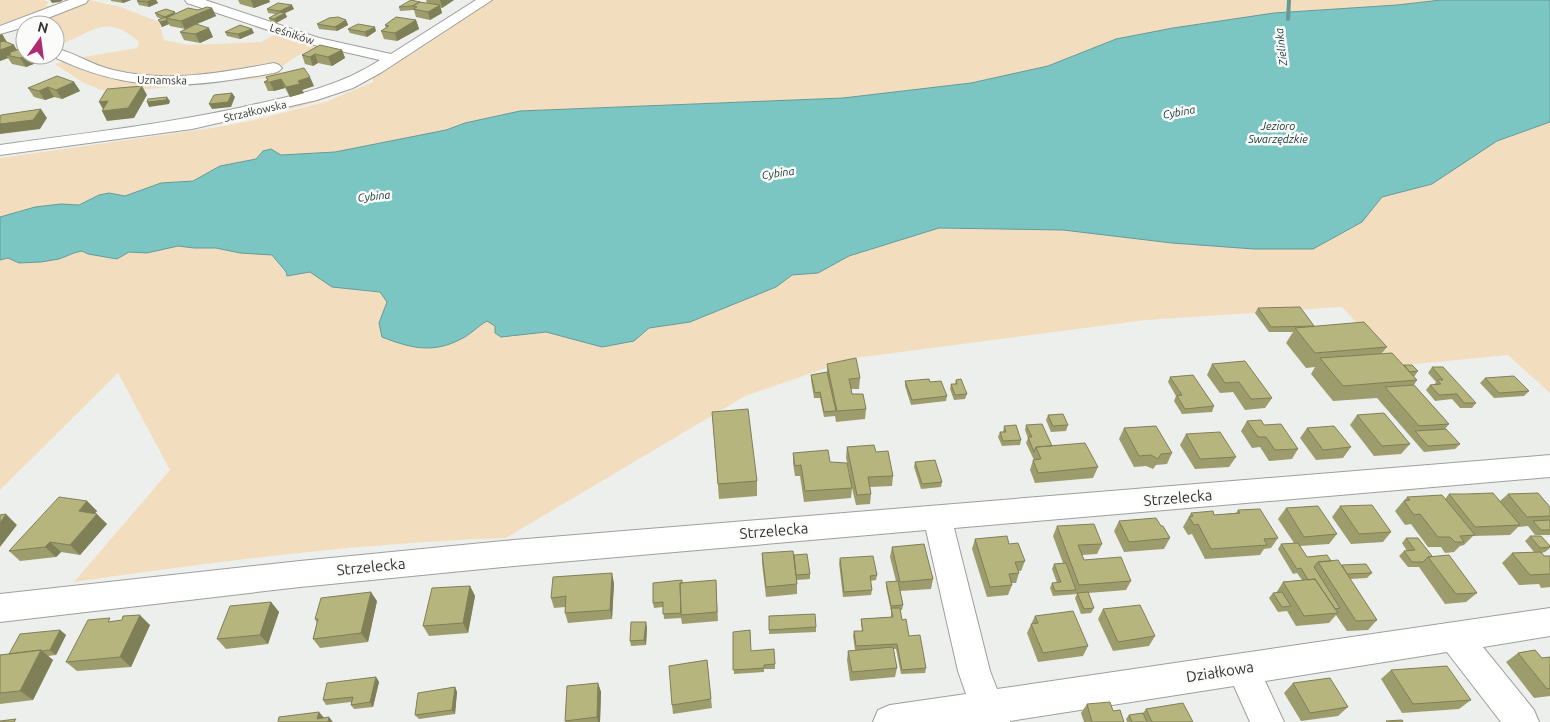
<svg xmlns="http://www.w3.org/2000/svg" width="1550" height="722" viewBox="0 0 1550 722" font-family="Ubuntu,sans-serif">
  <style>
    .green { fill: #f2debf }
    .water { fill: #7bc6c3; stroke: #659a98 }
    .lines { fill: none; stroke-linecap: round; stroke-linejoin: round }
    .stream { stroke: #659a98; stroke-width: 4 }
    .street-casing { stroke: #9d9f9c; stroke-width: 2 }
    .street { fill: #fff; fill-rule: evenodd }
    .wall { fill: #9d9c6c }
    .shaded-wall { fill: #7f7f58 }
    .building { fill: #b6b57d; stroke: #7f7f58 }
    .labels { text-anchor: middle; stroke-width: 5; stroke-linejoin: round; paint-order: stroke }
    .far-street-label { font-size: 11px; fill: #333332; stroke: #fbfcfa }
    .far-water-label { font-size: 11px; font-style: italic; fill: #0f3433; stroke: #fbfcfa }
    .near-street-label { font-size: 15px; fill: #333332; stroke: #fbfcfa }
  </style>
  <rect width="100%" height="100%" fill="#edefec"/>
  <path class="green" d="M0 0H43L49 2 46 5 54 7 12 23 0 25Z
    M89 0 121 7 159 22 164 40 188 45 261 42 276 34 318 47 297 56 278 69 281 73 274 77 129 91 101 90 82 82 55 64 77 58 137 48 139 42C103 10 91 36 55 46V25H25V30L22 26Z
    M492 0H1441L1397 5 1274 13 1173 28 1116 39 1048 66 971 83 843 98 520 111 465 123 446 130 335 152 281 155 271 149 263 151 256 159 220 166 193 181 161 183 125 196 109 193 99 195 79 205 61 204 22 210 6 217H0V158L212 128 250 121 325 102 373 82 372 76Z
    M366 79 367 82C300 113 226 124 154 134 103 141 51 148 0 155V152L163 130Z
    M1550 122V393L1508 355 1396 366 1342 307 1146 320 855 358 745 396 506 538C361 543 217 561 74 582L170 470 118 373 0 490V260L8 258 19 263 59 259 74 253 82 251 88 254 117 259 129 252 147 253 178 246 194 248H216L240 253 272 255 287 276 310 272 332 287 380 292 387 302 379 323 462 339 487 321 512 337 521 334 546 332 603 347 634 341 649 328 690 322 776 287 792 275 818 273 849 256 939 228 1063 230 1172 243 1254 249H1313L1362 222 1382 197 1432 184 1497 141Z"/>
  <path class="water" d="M1441 0H1550V122L1497 141 1432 184 1382 197 1362 222 1313 249H1254L1172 243 1063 230 939 228 849 256 818 273 792 275 776 287 690 322 649 328 634 341 602 347 546 332 501 337 495 333V326L487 321C478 326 470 335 461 339 433 354 410 348 382 337L379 323 387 302 380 292 332 287 310 272 287 276 286 272 272 255 240 253 216 248H194L178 246 147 253 129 252 117 259 88 254 82 251 74 253 59 259 41 262 19 263 8 258 0 260V217L35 207 61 204 79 205 99 195 109 193 125 196 161 183 193 181 220 166 256 159 263 151 271 149 281 155 335 152 446 130 465 123 520 111 843 98 971 83 1048 66 1116 39 1173 28 1274 13 1397 5Z"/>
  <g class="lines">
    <path class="stream" d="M1288 19 1289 0"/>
    <g class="street-casing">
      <path id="street" d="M69 0H88L86 3 30 25H25V27L0 34V26Z
        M185 0H205L319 38 391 54 476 0H492L382 72 353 88 317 100 192 129 0 155V145C84 133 169 124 252 105 297 95 340 86 380 60L310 44 187 3Z
        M55 48C75 53 92 65 113 70 166 83 221 73 274 63L279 65 282 68 279 71 274 73C188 88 131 95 50 55H55Z
        M1550 455V477L954 528 990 671 997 689 1550 608V636L1483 647 1534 710 1539 722H1501L1447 652 1265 681 1284 722H1250L1234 686 1010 721V722H873L878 710 890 705 966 694 958 671 926 530 503 567 300 587 0 622V594L300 561 503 541Z"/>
    </g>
    <use href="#street" class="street"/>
  </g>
  <path class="wall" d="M111 0H131L123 3 111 1Z
    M139 0H156L158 3 149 7 139 5 137 1Z
    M238 0H269L270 2 254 8 240 4Z
    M426 0H454L442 8 440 7 442 13 430 20 416 17 414 10 400 11 399 7 420 2 427 3Z
    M212 8 216 16 197 24 213 37 200 43 184 40 180 32 185 29 170 26 169 24 162 27 158 20 161 19 157 17 155 13 175 12 176 14Z
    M267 9H294L285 13 287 17 276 23 271 22 269 18 276 14 268 13Z
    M346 20 348 25 337 31 319 29 317 24Z
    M416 20 419 29 397 41 384 39 381 31 386 28 385 25Z
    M252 29 254 33 240 39 227 36 225 32Z
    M348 29 376 31 367 37 350 33Z
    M0 34H2L7 42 25 55H43L46 59 26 67 12 64 8 58 0 61Z
    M342 50 345 58 332 66 318 63 313 66 305 64 302 55Z
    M266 77 314 86 302 90 304 93 290 97 285 88 274 91H268L264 82 267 80Z
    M74 82 80 91 62 99 54 97 45 100 34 97 28 88Z
    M1258 308 1314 326 1387 347 1382 353 1404 365 1418 371 1414 377 1417 380 1414 385 1449 424 1445 429 1460 444 1455 449 1424 452 1377 398 1333 401 1311 374 1315 367 1306 368 1286 343 1293 332H1269L1255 313Z
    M827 364 860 378 859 389H851L852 394 866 409 865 419 836 422 835 416 824 417 820 398H814L811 380V375L827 372Z
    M1212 364 1272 398 1265 408 1245 410 1233 392 1220 393 1207 375Z
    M1432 367 1476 403 1472 408H1460L1452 399 1435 401 1426 390 1430 385H1434L1436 382 1428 373Z
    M1170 377 1214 406 1212 412 1182 414 1174 401 1176 396 1168 382Z
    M1485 378 1529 391 1524 396 1494 398 1480 383Z
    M956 380 967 394 965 399 954 400 950 389 951 384H955Z
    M905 381 930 382 947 396 946 401 911 405 905 386Z
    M712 412 757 481V496L719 499Z
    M1048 415 1068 425 1066 431 1051 432 1046 420Z
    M1357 415 1410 444 1401 454 1374 456 1350 425Z
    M1247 421 1264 425 1298 449 1292 459 1269 461 1260 447 1252 448 1241 431Z
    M1026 425 1052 446 1098 467 1093 478 1035 483 1030 470 1033 460H1034L1026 443 1028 438 1025 430Z
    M1004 426 1021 440 1020 445 1002 446 998 437 1000 432H1003Z
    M1124 428 1172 453 1167 464 1156 465 1153 469 1146 466 1134 467 1119 439Z
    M1307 428 1351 447 1343 458 1316 460 1300 438Z
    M1186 434 1236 457 1229 467 1195 469 1180 445Z
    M847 447 876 452 893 476 892 486 870 487 871 494 870 504 856 505 852 488 851 498 804 502 800 476H795L793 463V453L830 462 850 475 846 458Z
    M915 462 942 482 941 487 921 489 914 467Z
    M1449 494 1500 501 1508 494 1550 507V535H1535L1528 526 1518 527 1510 535 1473 536 1464 545 1460 546 1454 552 1445 553 1441 547H1428L1411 524 1405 525 1395 511 1407 497 1445 499Z
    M87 501 97 511 95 514 107 524 80 555 61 552 56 557 20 561 9 551Z
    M1340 506 1391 532 1383 542 1351 544 1332 517Z
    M1286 508 1337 534 1329 544 1300 546 1307 557 1331 561 1341 565 1372 573 1367 578 1350 579 1377 620 1368 630 1347 631 1336 615 1329 623 1296 626 1287 611 1278 612 1269 598 1273 593H1276L1283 582 1302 580 1297 573 1293 574 1278 549 1281 544 1294 543 1278 519Z
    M1238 510 1278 538 1271 548 1264 549 1260 555 1205 559 1192 534 1188 535 1183 527 1191 513 1214 515 1236 513Z
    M1119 521 1161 526 1170 538 1164 549 1124 552 1114 531Z
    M1057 526 1102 544 1097 554 1082 555 1084 560 1131 581 1126 590 1088 593 1094 608 1091 613 1081 614 1075 598 1077 594 1053 596 1050 588 1052 583H1057L1052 569 1054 564 1063 563 1053 536Z
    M1530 536 1550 546V548L1545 552 1541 553 1544 556H1550V587L1541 588 1539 584 1519 585 1502 563 1512 553 1534 552 1525 541Z
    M1406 538 1432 556 1477 593 1466 602 1445 604 1419 567H1408L1399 556 1404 551H1407L1402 543Z
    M975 539 1009 544 1025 561 1021 571H1018L1019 573 1016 583H1012V585L1008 595 987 597 972 549Z
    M892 547 933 579 931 589 900 591 903 605 902 610H900L902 620 909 636 926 668 925 673 901 674 896 649H893L897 668 895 677 850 681 847 660 848 651 855 650 853 636 854 631H862L861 624V619L891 617V611L886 587V582L896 581 890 557Z
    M762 553 794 555 810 574V579L797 580V594L766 597 762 563Z
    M840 558 877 575 876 580 870 581 872 590 871 595 843 597 839 563Z
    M716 580 718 621 682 624 681 618 664 619 663 607 654 608 653 603 683 583Z
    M614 583 612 619 568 623 565 613V607L554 608 551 598Z
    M470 586 475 596 468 633 429 636 423 626Z
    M377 601 368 642 320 648 313 639 317 623 315 619Z
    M271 602 279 612 268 644 226 649 217 639Z
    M1103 609 1155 636 1149 646 1113 651 1098 619Z
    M769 616 816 627V632L769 634Z
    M1035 616 1088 646 1083 656 1038 662 1027 633Z
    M113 621 150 625 131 667 77 671 66 662Z
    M647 627 646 645 631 646 630 641Z
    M60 630 66 635 56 655 48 656 53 660 33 700 0 704V655L9 654Z
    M733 632 751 651 775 664V669H764V672L734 674Z
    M1518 653 1542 658 1550 657V696L1534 698 1506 662Z
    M707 660 712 708 673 714 672 705Z
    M1391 670 1471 700 1459 709 1402 713 1381 679Z
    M376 677 379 682 373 707 354 709 351 705V702L326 705 323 700Z
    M598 683 601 692 600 722H566L565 721Z
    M1293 683 1348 707 1338 716 1301 721 1284 693Z
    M455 687 457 692 455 714 419 719 415 715Z
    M1087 704 1113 711 1124 722H1084L1081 713Z
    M1146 709 1193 722H1127L1126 719 1129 715 1143 713Z"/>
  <path class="shaded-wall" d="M50 0H63L60 2 52 3Z
    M121 0H131L123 3Z
    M153 0H156L158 3 149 7 147 2Z
    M251 0H269L270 2 254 8Z
    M440 0H454L442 8Z
    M292 5 294 9 285 13 287 17 276 23 274 19 282 15 280 11Z
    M440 5 442 13 430 20 428 12Z
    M212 8 216 16 185 29 181 21Z
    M167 20 169 24 162 27 160 22Z
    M346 20 348 25 337 31 335 27Z
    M416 20 419 29 397 41 395 33Z
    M375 27 376 31 367 37 365 32Z
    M209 28 213 37 200 43 195 34Z
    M252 29 254 33 240 39 238 34Z
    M2 34 7 43 0 46V35Z
    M14 45 19 54H11L8 53 11 56 6 55 8 58 0 61V50Z
    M342 50 345 58 332 66 328 57Z
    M315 54 318 63 313 66 310 57Z
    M28 55H43L46 59 26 67 20 58Z
    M310 77 314 86 302 90 304 93 290 97 286 87 298 81Z
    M281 79 285 88 274 91 270 82Z
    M74 82 80 91 62 99 56 90Z
    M142 86 147 95 134 118 107 121 102 111H104L99 102Z
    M48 87 54 97 45 100 39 91Z
    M232 93 235 97 231 107 212 109 209 104Z
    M167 97 170 101 169 104 149 107 147 102Z
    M41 109 47 118 40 129 0 134V124Z
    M87 501 97 511 88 521 79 511Z
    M6 514 17 525 0 547V523Z
    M97 514 107 524 80 555 70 545Z
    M50 542 61 552 56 557 45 547Z
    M612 573 614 583 612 619 610 610Z
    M470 586 475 596 468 633 463 623Z
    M371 592 377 601 368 642 361 633Z
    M271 602 279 612 268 644 260 635Z
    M140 615 150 625 131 667 120 657Z
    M646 622 647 627 646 645 644 640Z
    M60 630 66 635 56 655 50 650Z
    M41 650 53 660 33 700 20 691Z
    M376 677 379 682 373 707 370 702Z
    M598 683 601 692 600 722H598L597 717Z
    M455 687 457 692 455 714 452 710Z
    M319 712 327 721 317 719Z
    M329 717 333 722H328Z"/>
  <path class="building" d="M139 0H153L147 2 137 1Z
    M411 0 420 2 412 6 399 7Z
    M419 2 440 5 428 12 413 9 417 7 413 6Z
    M278 3 292 5 280 11 267 9Z
    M207 7 212 8 181 21 166 18 188 8 198 10Z
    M166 9 175 12 165 17 155 13Z
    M280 12 285 13 274 19 269 18Z
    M174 14 166 18 167 20 160 22 158 20Z
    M338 17 346 20 335 27 317 24 329 18Z
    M396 17 416 20 395 33 381 31 389 26 385 25Z
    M196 24 209 28 195 34 180 32Z
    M358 24 375 27 365 32 348 29Z
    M240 25 252 29 238 34 225 32Z
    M4 41 14 45 0 50V42Z
    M320 45 342 50 328 57 315 54 310 57 302 55Z
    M25 47V55H28L20 58 6 55 11 54 8 53Z
    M304 68 310 77 298 81 300 84 286 87 281 79 270 82H264L268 80 266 77Z
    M57 76 74 82 56 90 48 87 39 91 28 88Z
    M142 86 128 108 102 111 108 101 99 102 107 89Z
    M232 93 228 102 209 104 214 95Z
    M167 97 166 100 147 102 148 99Z
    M41 109 33 120 0 124V116L1 115Z
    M1300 307 1314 326 1271 327 1258 308Z
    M1364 322 1387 347 1315 353 1295 328Z
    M1392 353 1417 380 1343 386 1320 358Z
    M856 358 860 378 849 379 852 394H863L866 409 837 411 827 364Z
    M1245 361 1272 398 1251 399 1239 382 1225 383 1212 364Z
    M1404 365H1412L1418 371 1410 372Z
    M1432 367H1443L1476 403H1464L1457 394 1439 395 1430 385 1441 384 1437 380H1443Z
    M827 372 836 411 824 412 820 392 815 393 811 375Z
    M1193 375 1214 406 1185 409 1177 396 1182 395 1170 377Z
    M1514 376 1529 391 1499 393 1485 378Z
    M929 379 930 382 941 381 947 396 912 400 905 381Z
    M961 379 967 394 955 395 951 384H957L956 380Z
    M1414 385 1449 424 1419 426 1385 387Z
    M748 409 757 481 718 484 712 412Z
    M1384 413 1410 444 1382 446 1357 415Z
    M1063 414 1068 425 1053 426 1048 415Z
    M1261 420 1264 425 1281 424 1298 449 1275 450 1266 437H1258L1247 421Z
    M1042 424 1052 446 1036 447 1034 452 1028 437H1032L1026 425Z
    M1016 425 1021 440 1003 441 1000 432H1006L1004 426Z
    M1156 426 1172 453 1161 454 1158 459 1151 455 1139 456 1124 428Z
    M1334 426 1351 447 1323 450 1307 428Z
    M1446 429 1460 444 1428 446 1415 431Z
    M1220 432 1236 457 1200 459 1186 434Z
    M1085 443 1098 467 1038 473 1033 460 1041 459 1036 447Z
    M874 445 876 452 888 451 893 476 868 477 871 494 857 495 847 447Z
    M828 450 830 462 847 463 852 488 805 491 801 465 795 466 793 453Z
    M935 460 942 482 922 484 915 462Z
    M1493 493 1520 525 1475 527 1449 494H1466Z
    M1538 493 1550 507V516L1527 517 1508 494Z
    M1442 495 1475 535 1460 536 1464 542H1455L1450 537H1438L1420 514 1414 515 1404 501 1410 500 1407 497Z
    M59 497 87 501 79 511 97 514 70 545 50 542 45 547 9 551Z
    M1372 505 1391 532 1359 534 1340 506Z
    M1318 506 1337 534 1304 537 1286 508Z
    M1260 509 1278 538 1264 539 1267 545 1211 549 1198 524 1194 525 1189 517 1193 516 1191 513 1213 511 1214 515 1240 513 1238 510Z
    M6 514 0 523V515Z
    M1156 518 1161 526H1163L1170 538 1129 542 1119 521Z
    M1550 520V530H1541L1533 521Z
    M1094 524 1102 544 1078 545 1084 560 1121 557 1131 581 1079 585 1057 526Z
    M1007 536 1009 544 1018 543 1025 561 1015 562 1019 573 1009 574 1012 585 990 587 975 539Z
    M1530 536H1541L1550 546V547L1540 548Z
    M1406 538H1418L1432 556 1428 557 1423 562H1412L1404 551 1415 550Z
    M1298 543 1307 557 1327 555 1331 561 1318 562 1314 567 1340 608 1335 609 1315 579 1308 580 1301 568 1297 569 1281 544Z
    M924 544 933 579 900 582 892 547Z
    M793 551 797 584 766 587 762 553Z
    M1541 552 1544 556H1550V574L1530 575 1512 553Z
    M807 554 810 574 796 575 794 555Z
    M1449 555 1477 593 1456 594 1428 557Z
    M873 556 877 575 870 576 872 590 844 592 840 558Z
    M1338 560 1377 620 1356 621 1318 562Z
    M1066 563 1076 590 1055 591 1052 583 1061 582 1054 564Z
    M1366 564 1372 573 1347 574 1342 565Z
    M612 573 610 610 565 613 566 596 551 598 553 577Z
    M1315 579 1338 613 1304 616 1283 582Z
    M682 580V583H680L681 613 663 614V602L653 603V583Z
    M716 580 717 612 681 615 680 583Z
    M898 581 903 605 891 606 886 582Z
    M470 586 463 623 423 626 432 588Z
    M371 592 361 633 313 639 318 619H315L321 598Z
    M1088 592 1094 608 1084 609 1077 593Z
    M1282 592 1291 606 1282 607 1273 593Z
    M271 602 260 635 217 639 230 606Z
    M1140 605 1155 636 1118 642 1103 609Z
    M891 608H900L902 620 906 619 909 636 920 635 926 668 902 670 897 644 856 646 854 631H863L861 619 893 617Z
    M1073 611 1088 646 1043 653 1031 624 1038 623 1035 616Z
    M815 614 816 627 769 630V616Z
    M140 615 120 657 66 662 88 620 110 618 108 622 122 620 123 616Z
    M631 622H646L644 640 630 641Z
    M60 630 50 650 42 651 41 650 9 654 20 634Z
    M750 630 751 651 774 649 775 664 764 665V668L733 670V632Z
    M893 647 897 668 852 672 848 651Z
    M41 650 20 691 0 693V655Z
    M1535 650 1542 658 1550 657V688L1547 689 1518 653Z
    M707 660 711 699 672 705 669 666Z
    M1447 666 1471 700 1413 704 1391 670Z
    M376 677 370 702 351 705 353 697 323 700 327 683Z
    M1330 678 1348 707 1310 713 1293 683Z
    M598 683 597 717 565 721 567 686Z
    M455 687 452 710 415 715 418 693Z
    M1110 702 1113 711 1120 710 1124 722H1092L1087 704Z
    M1183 703 1193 722H1152L1146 709Z
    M319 712 317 719 329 717 328 722H278L279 717Z
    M1143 713 1147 722H1132L1129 715Z
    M16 719 14 722H0V721Z
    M1402 720 1403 722H1387L1386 721Z"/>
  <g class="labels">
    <g class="far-street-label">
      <text transform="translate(292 34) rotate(18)" y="4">Leśników</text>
      <text transform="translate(162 80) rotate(1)" y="4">Uznamska</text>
      <text transform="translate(255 111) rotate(-13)" y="4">Strzałkowska</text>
    </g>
    <g class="far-water-label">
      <text transform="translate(1281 47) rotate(-97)" y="4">Zielinka</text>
      <text transform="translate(1179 112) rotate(-10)" y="4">Cybina</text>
      <text x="1278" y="130">Jezioro<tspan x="1278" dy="13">Swarzędzkie</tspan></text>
      <text transform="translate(778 173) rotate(-8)" y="4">Cybina</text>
      <text transform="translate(374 196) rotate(-6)" y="4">Cybina</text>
    </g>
    <g class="near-street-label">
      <text transform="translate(1178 498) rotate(-5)" y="5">Strzelecka</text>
      <text transform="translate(774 531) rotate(-5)" y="5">Strzelecka</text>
      <text transform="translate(371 567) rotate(-6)" y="5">Strzelecka</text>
      <text transform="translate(1220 672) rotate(-9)" y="5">Działkowa</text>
    </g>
  </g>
  <g transform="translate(40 40) rotate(14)"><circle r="24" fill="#fbfcfa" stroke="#abacaa"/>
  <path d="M0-4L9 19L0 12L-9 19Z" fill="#b02a6f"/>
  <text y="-8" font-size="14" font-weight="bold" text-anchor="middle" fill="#333332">N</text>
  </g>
</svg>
